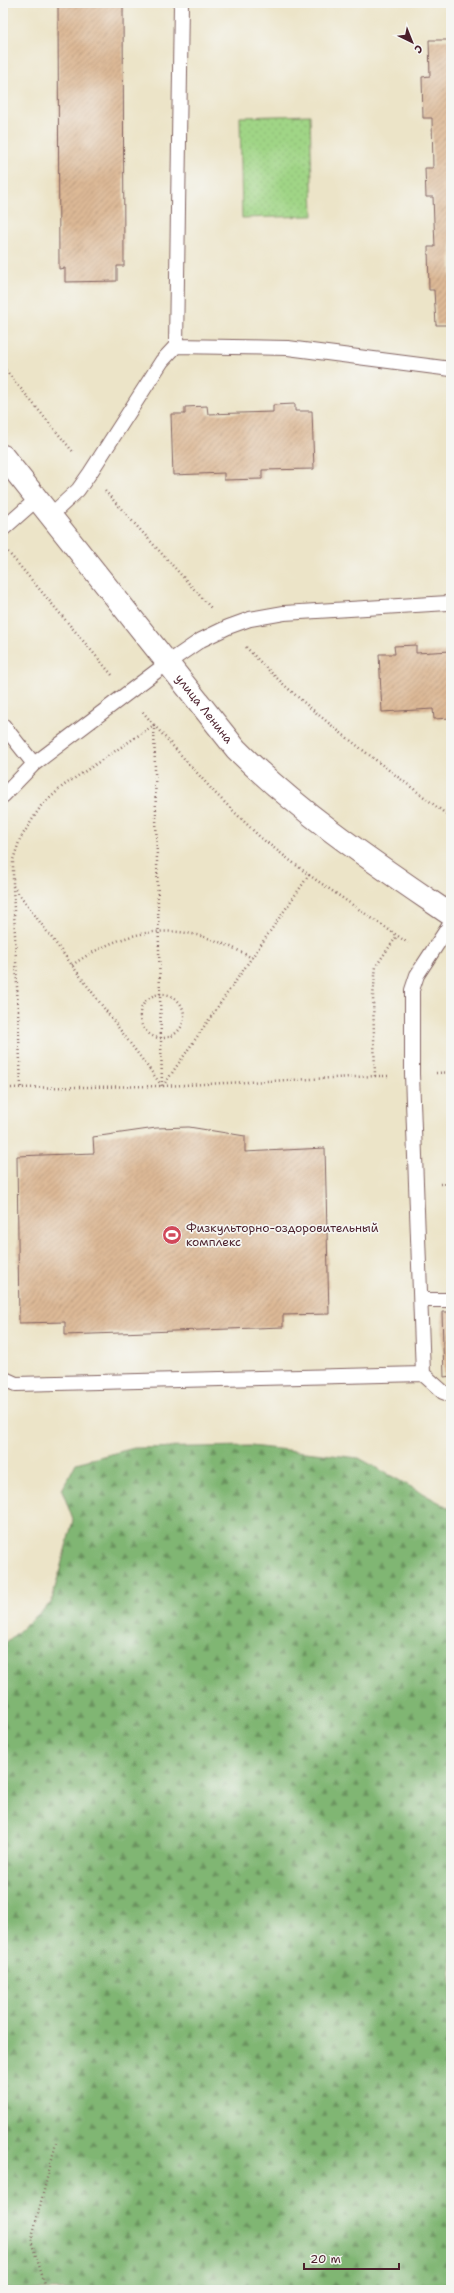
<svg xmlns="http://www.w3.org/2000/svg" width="454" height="2293" viewBox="0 0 454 2293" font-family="'Shantell Sans',sans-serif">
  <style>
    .forest { fill: url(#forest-firs); stroke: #656a4f }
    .park { fill: url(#park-dots); stroke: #757a58 }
    .building { fill: url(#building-hatch) }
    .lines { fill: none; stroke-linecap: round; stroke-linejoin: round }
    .service-casing { stroke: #836462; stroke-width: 16 }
    .tertiary-casing { stroke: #836462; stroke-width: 24 }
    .path { stroke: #836462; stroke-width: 2.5; stroke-dasharray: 1 3; stroke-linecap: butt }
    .service { stroke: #fff; stroke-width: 14 }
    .tertiary { stroke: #fff; stroke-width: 22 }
    .labels { text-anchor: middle; stroke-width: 3.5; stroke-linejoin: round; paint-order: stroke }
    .street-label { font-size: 12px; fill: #4a1f2b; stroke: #f6f6f2 }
    .poi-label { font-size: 12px; fill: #4a1f2b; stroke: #f6f6f2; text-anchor: start }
  </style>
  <defs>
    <pattern id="forest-firs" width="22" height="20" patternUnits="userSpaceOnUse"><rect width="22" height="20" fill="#80b673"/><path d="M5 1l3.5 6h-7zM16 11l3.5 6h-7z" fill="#6b935f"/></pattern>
    <pattern id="park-dots" width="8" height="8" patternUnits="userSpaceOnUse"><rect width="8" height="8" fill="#a0d586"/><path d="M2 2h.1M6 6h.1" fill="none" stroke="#8bb674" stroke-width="1.8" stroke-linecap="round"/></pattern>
    <pattern id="building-hatch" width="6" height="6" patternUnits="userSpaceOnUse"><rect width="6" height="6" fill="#ddb996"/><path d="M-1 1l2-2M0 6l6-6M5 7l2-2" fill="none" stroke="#b5967b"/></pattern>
  </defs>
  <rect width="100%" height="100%" fill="#f6f6f2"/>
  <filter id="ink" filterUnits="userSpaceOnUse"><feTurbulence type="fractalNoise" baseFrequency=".025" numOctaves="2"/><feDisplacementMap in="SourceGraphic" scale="8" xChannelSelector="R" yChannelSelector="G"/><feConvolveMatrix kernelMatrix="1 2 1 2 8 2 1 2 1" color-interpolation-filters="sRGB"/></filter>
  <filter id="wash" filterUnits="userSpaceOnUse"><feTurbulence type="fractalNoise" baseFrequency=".012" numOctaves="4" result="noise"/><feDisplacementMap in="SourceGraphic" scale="16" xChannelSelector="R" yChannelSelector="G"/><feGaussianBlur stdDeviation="0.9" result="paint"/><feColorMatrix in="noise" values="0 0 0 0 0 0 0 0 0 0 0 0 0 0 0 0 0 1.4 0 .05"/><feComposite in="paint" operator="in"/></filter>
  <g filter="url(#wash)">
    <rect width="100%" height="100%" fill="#ece4c8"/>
    <path class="forest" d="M251 1446 359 1458 451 1509V2290H3V1645L51 1603 73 1520 62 1490 76 1463 134 1448Z"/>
    <path class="park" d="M310 115 313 216 242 218 240 117Z"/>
    <g id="blocks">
      <path class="building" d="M58 3H123L124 266H117V281L65 282V268L59 269Z
        M429 40H451V325H436L434 290H429L428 247H435L433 197H426L425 168H433L432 118H423L422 77 430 76Z
        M295 404V411H312L314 469 262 470V479L224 480V473L173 475 171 414H185V407L207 406 208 414 273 412V405Z
        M416 645V653L451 651V718L434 719 433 709 382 712 379 654H395L394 646Z
        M189 1127 245 1136V1152L325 1148 329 1314 283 1315V1327L65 1335V1322L19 1323 17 1156 94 1153 93 1137 156 1128Z
        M442 1312H451V1376L444 1377Z"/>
    </g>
  </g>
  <g filter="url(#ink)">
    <use href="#blocks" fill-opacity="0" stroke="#836462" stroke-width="1"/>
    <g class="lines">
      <g class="service-casing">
        <path id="service" d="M176 346 288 348 451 369
          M50 516 78 490 90 473 162 361 176 346 181 3
          M3 529 37 499
          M3 725 34 764
          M3 796 34 764 166 664 201 640 228 627 250 619 284 613 448 603 451 601
          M421 1300H451
          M423 1374 443 1392 451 1395
          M3 1378 16 1384 423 1374 412 1074V990L417 975 451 923"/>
      </g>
      <g class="tertiary-casing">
        <g id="tertiary">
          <path id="s1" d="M3 456 236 749C302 815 375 863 451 915"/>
        </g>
      </g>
      <path class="path" d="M3 367 74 453
        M105 491 212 609
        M8 552 112 675
        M246 647C306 712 382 763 451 818
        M154 725 216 794 261 838 309 875 163 1086
        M154 725 162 1085
        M309 875 408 943
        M13 886 162 1086
        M72 965C135 923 186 920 252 958
        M140 1016a22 22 0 1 1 44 0a22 22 0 1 1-44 0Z
        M436 1073 451 1072
        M375 1076H389
        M21 1087 13 886V860L20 839 41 806 63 786 154 725 142 711
        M3 1088 162 1086 375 1076 373 996 376 966 397 936
        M440 1184 451 1183
        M47 2290 31 2241 56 2143"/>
      <use href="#service" class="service"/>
      <use href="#tertiary" class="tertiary"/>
    </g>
  </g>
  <defs>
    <g id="stadium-disc" transform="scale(1)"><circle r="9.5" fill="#d1495b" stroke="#f6f6f2"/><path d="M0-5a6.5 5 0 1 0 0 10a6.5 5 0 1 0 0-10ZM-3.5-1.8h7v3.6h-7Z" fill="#fff"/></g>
  </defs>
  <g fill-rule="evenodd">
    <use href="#stadium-disc" x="172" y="1235"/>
  </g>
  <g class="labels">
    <g class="street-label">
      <text dy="4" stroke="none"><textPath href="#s1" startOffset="323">улица Ленина</textPath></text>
    </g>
    <g class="poi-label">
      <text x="186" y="1232">Физкульторно-оздоровительный<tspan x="186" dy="14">комплекс</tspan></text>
    </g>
  </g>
  <rect width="454" height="2293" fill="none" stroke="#f6f6f2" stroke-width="16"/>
  <g transform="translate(412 42) rotate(137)" stroke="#f6f6f2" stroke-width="3" paint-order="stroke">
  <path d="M0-3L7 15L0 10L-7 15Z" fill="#4a1f2b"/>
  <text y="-6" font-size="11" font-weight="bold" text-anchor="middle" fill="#4a1f2b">С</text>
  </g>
  <path d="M304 2263v6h95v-6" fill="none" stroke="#4a1f2b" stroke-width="2"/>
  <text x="310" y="2263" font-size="12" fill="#4a1f2b" stroke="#f6f6f2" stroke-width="3" paint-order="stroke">20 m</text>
</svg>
